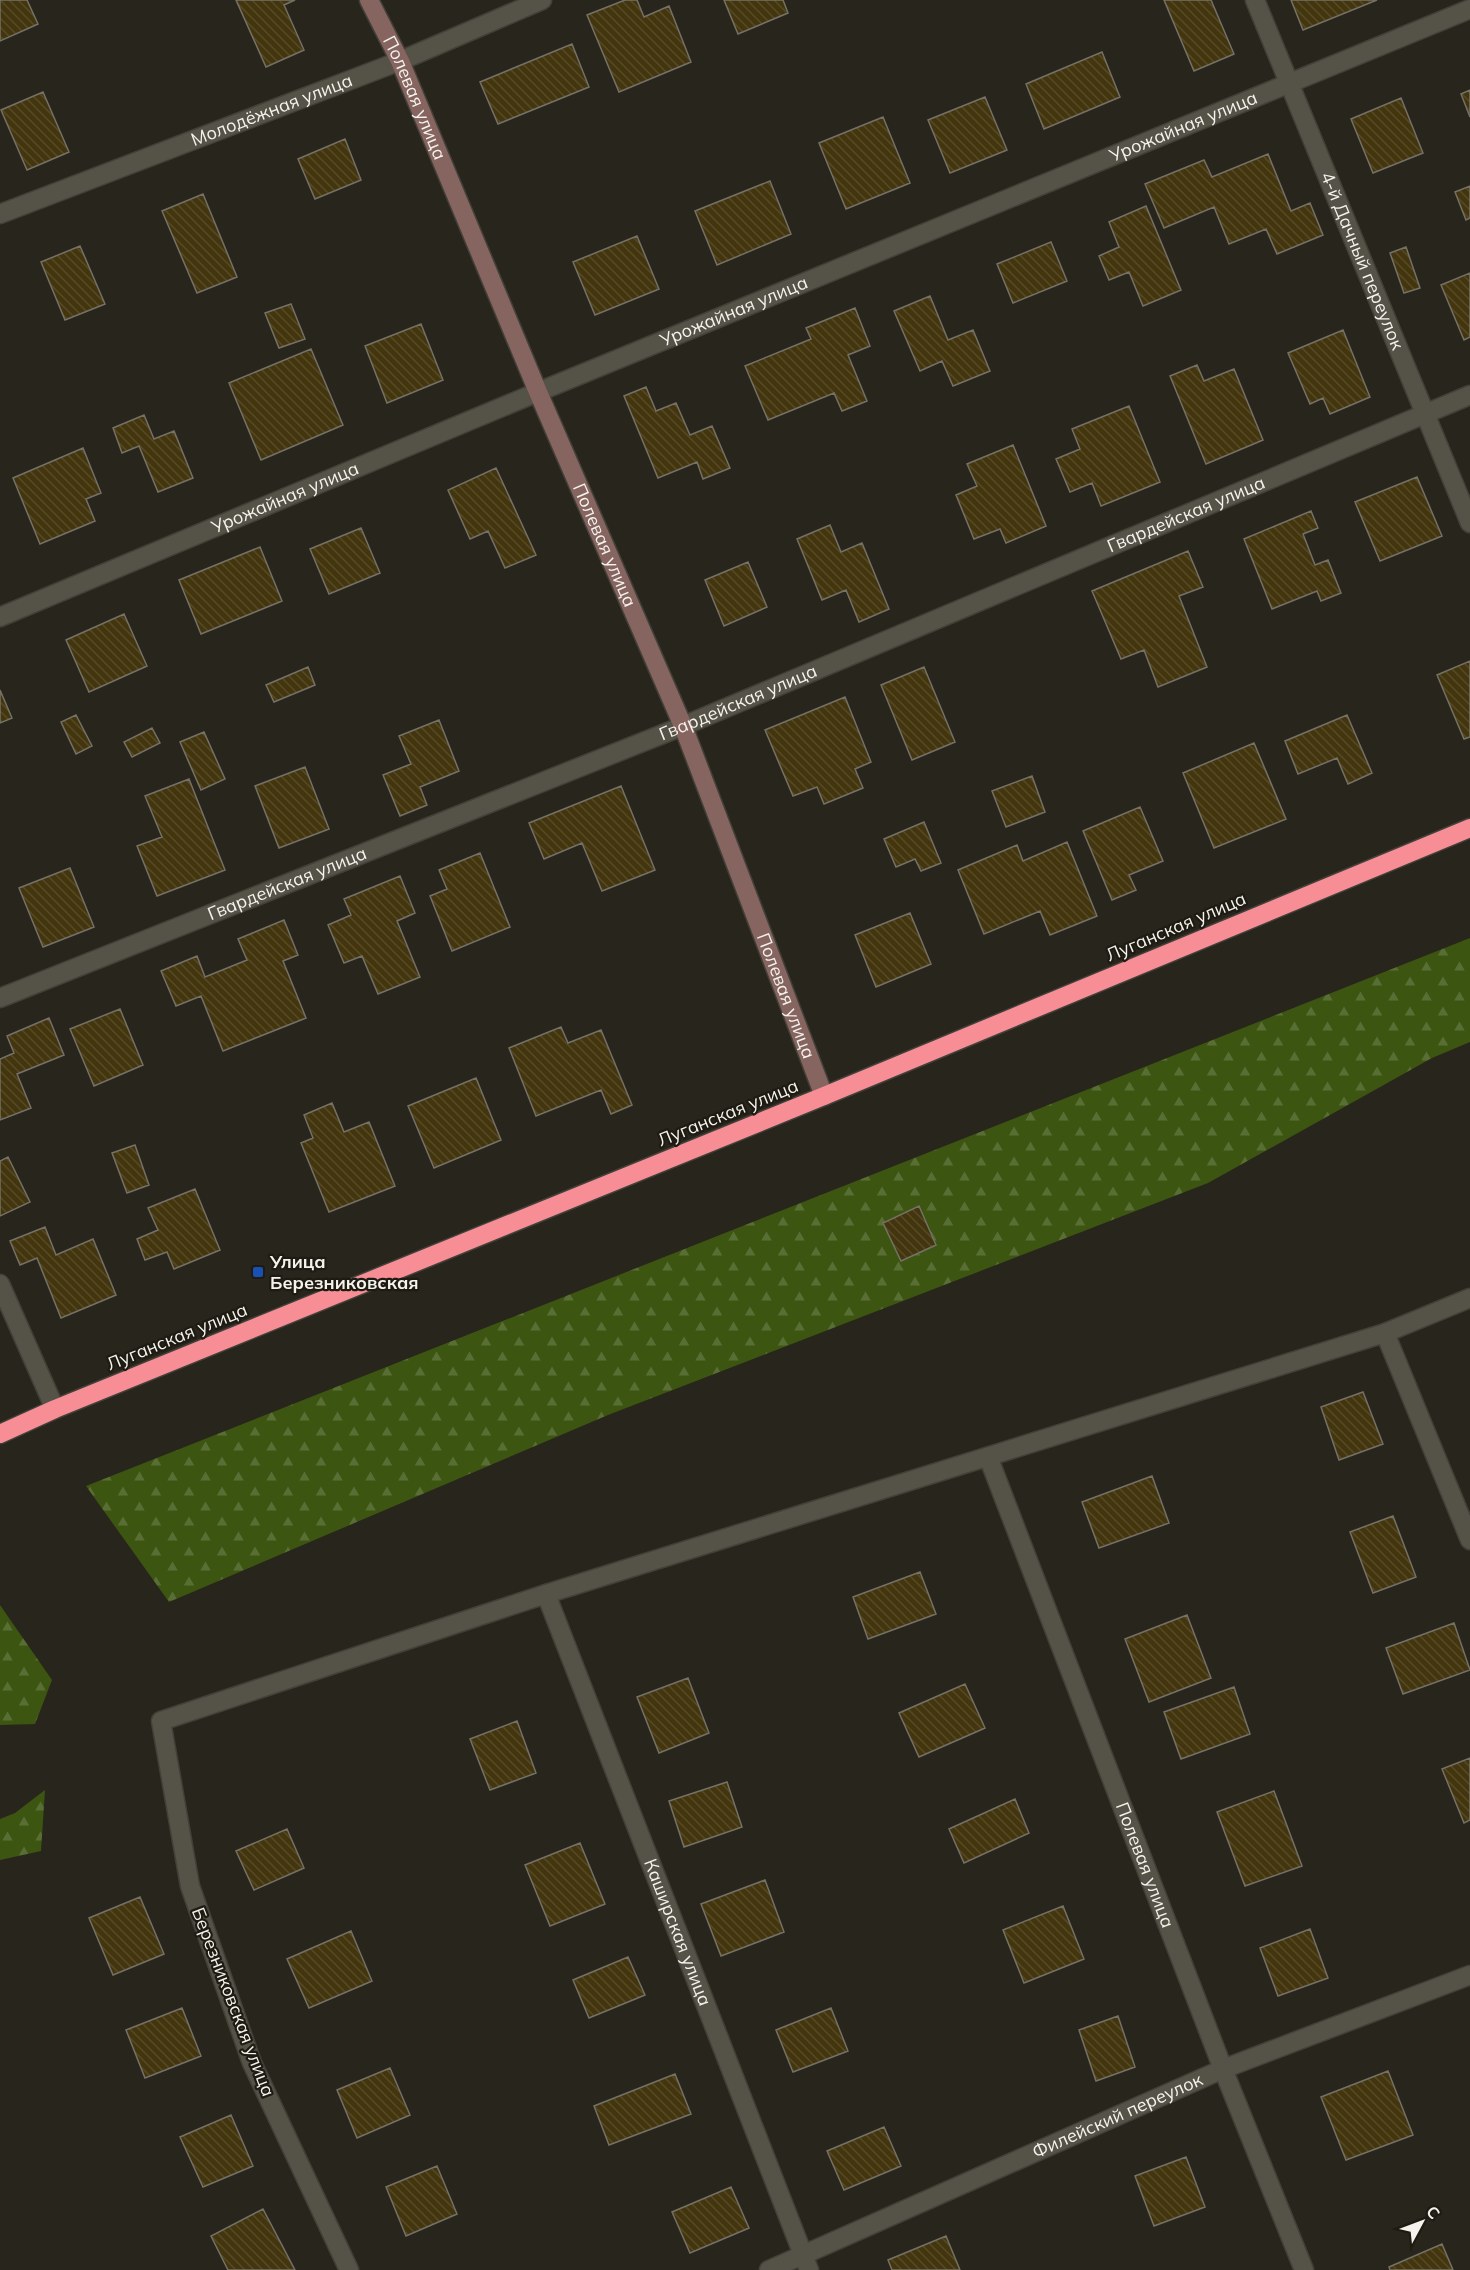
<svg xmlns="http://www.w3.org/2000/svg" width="1470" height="2270" viewBox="0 0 1470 2270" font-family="Mulish,sans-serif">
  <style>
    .forest { fill: url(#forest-firs) }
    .building { fill: url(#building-back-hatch); stroke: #757167; stroke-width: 1.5 }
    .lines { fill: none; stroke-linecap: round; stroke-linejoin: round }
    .street-casing { stroke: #424039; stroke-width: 21 }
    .secondary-casing { stroke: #424039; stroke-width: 21 }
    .highway-casing { stroke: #424039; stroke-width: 21 }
    .street { stroke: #555248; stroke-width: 18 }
    .secondary { stroke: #86645f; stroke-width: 18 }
    .highway { stroke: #f78d95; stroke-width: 18 }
    .transit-dot { fill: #1a4fb4; stroke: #1e1b13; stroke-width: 2 }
    .labels { text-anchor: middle; stroke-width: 4.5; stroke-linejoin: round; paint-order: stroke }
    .street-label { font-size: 18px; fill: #f5f3ed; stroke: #1e1b13 }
    .poi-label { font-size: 18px; font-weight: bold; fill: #f5f3ed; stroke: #1e1b13; text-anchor: start }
  </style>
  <defs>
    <pattern id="forest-firs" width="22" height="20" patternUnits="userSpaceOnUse" patternTransform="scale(1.5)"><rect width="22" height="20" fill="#3c5511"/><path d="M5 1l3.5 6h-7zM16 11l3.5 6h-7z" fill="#596e34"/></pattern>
    <pattern id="building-back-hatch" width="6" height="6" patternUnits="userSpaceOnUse" patternTransform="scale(1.5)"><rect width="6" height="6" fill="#43360f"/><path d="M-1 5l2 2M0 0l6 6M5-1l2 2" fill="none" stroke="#564a26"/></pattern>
  </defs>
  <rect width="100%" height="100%" fill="#28251c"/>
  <path class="forest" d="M1470 938V1042L1432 1058 1208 1183 608 1415 169 1602 86 1486Z
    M0 1605 52 1680 35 1724 0 1725Z
    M45 1790 41 1851 0 1860V1819L15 1813Z"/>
  <path class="building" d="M0 0H27L38 24 0 41Z
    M236 0H295L284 5 304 50 266 67Z
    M625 0H637L644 17 669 6 691 62 619 92 587 15Z
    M724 0H783L788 13 738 34Z
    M1164 0H1211L1234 54 1194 71Z
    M1291 0H1377L1303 30Z
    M572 44 589 87 498 124 480 82Z
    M1102 52 1120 97 1044 129 1026 84Z
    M1470 90V117L1461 94Z
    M43 92 69 152 27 170 1 110Z
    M985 97 1007 150 950 173 928 120Z
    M1401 98 1423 153 1373 173 1351 119Z
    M883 117 910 183 846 209 819 143Z
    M345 139 361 180 315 199 298 159Z
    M1268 154 1291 211 1310 203 1323 235 1277 254 1266 229 1229 244 1214 207 1164 228 1145 184 1204 160 1212 177Z
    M770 181 791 234 717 265 695 211Z
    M1470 186V218L1466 220 1455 192Z
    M203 194 237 277 197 293 162 211Z
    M1146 206 1181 290 1143 306 1129 272 1109 280 1099 256 1119 247 1109 222Z
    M637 236 659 289 595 315 573 262Z
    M1051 242 1067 281 1013 303 997 264Z
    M80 246 105 304 65 320 41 262Z
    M1406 247 1420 288 1404 293 1390 253Z
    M1470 273V337L1464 340 1441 285Z
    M930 296 948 340 973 330 990 371 953 386 942 361 920 371 894 311Z
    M291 304 305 339 279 348 265 313Z
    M855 308 870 346 848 355 867 401 842 411 834 393 768 420 745 366 811 339 806 328Z
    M421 324 443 380 387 403 365 346Z
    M1343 330 1370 397 1330 414 1323 398 1310 404 1288 353Z
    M311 349 343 425 261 460 229 383Z
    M1197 365 1204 381 1234 369 1263 440 1206 464 1170 376Z
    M646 387 656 411 676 403 690 435 712 426 730 468 703 479 697 462 658 478 624 396Z
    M1129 406 1160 482 1101 506 1092 483 1070 492 1056 459 1080 449 1072 429Z
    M144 415 154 439 174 431 193 478 158 492 139 446 122 453 113 428Z
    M1013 445 1046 526 1006 543 1000 529 974 539 956 495 977 486 967 464Z
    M83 448 101 493 86 499 95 521 40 544 13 478Z
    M496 468 536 555 505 568 488 531 470 539 448 490Z
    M1417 477 1442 536 1380 561 1355 502Z
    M1311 511 1318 528 1303 534 1315 565 1328 560 1341 593 1321 601 1317 591 1272 609 1244 539Z
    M830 525 841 552 862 543 889 609 859 622 846 590 822 600 797 539Z
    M361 528 380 573 329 594 310 549Z
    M260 547 282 601 201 634 179 580Z
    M1188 551 1203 587 1179 596 1207 667 1158 687 1144 650 1121 659 1092 591Z
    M748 562 767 607 724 626 705 580Z
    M124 614 147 666 89 692 66 640Z
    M1470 661V737L1464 739 1437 675Z
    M308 667 315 685 274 702 266 685Z
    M924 667 955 742 912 760 881 685Z
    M0 690 12 718 0 723Z
    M845 697 871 762 855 769 863 788 824 804 817 787 793 796 765 730Z
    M76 715 92 746 76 754 61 722Z
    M1347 715 1372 773 1348 784 1337 758 1298 774 1285 741Z
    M439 720 459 771 420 787 427 805 400 816 383 775 411 764 399 736Z
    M152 728 160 743 132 757 124 742Z
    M204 732 225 779 201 790 180 742Z
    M1254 743 1286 819 1214 848 1183 773Z
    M305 767 329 829 279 848 255 786Z
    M1032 776 1045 812 1006 827 992 791Z
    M189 779 225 870 157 896 137 846 162 837 145 796Z
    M621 786 655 870 602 891 582 843 544 859 529 823Z
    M1140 807 1163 861 1129 875 1136 890 1112 900 1083 831Z
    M924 822 941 863 921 871 915 859 896 867 884 839Z
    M1067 842 1097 916 1050 935 1040 911 984 934 958 870 1017 845 1023 861Z
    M480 853 510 927 452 951 430 896 447 889 439 870Z
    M70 868 94 927 43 947 19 888Z
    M400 876 415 913 397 921 420 977 378 994 362 956 344 963 328 925 351 915 344 899Z
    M910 913 931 964 876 987 855 935Z
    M284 920 298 955 283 961 306 1018 223 1051 201 996 176 1006 161 971 197 956 205 977 247 960 238 939Z
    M120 1009 143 1065 94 1086 70 1029Z
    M49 1018 64 1055 17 1074 31 1108 0 1120V1059L14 1053 7 1036Z
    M561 1027 568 1043 601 1030 632 1105 611 1114 601 1090 536 1116 509 1048Z
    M476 1078 501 1140 434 1168 408 1106Z
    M332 1103 344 1132 369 1122 395 1186 329 1212 301 1143 313 1138 304 1115Z
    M135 1145 149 1185 127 1193 112 1153Z
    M8 1157 30 1202 0 1216V1161Z
    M195 1189 220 1250 174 1269 167 1252 145 1260 137 1239 158 1230 148 1208Z
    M919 1206 936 1245 901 1261 883 1223Z
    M45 1227 56 1255 93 1239 116 1295 61 1318 37 1258 20 1265 10 1241Z
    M1363 1392 1383 1444 1339 1460 1321 1407Z
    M1152 1476 1169 1523 1099 1548 1082 1502Z
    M1393 1516 1416 1577 1373 1593 1350 1532Z
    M920 1572 936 1614 868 1639 853 1597Z
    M1187 1615 1211 1678 1149 1702 1125 1639Z
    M1454 1623 1470 1670 1403 1694 1386 1648Z
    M688 1678 709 1733 659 1753 637 1697Z
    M965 1684 985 1728 919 1757 899 1713Z
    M1234 1687 1250 1734 1181 1759 1164 1712Z
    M517 1721 536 1773 490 1790 470 1739Z
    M1470 1758V1820L1464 1823 1442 1769Z
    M727 1782 742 1827 684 1847 669 1801Z
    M1274 1791 1302 1866 1245 1886 1217 1812Z
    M1015 1799 1029 1833 964 1863 949 1829Z
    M287 1829 304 1868 254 1890 236 1851Z
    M580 1843 605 1904 550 1926 525 1865Z
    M765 1880 784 1932 721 1956 701 1904Z
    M140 1897 164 1954 113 1975 89 1918Z
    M1063 1906 1084 1959 1024 1983 1003 1930Z
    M1310 1929 1328 1978 1278 1996 1260 1948Z
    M351 1931 372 1981 309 2008 287 1959Z
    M628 1957 645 1995 589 2018 573 1980Z
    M182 2008 201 2056 145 2078 126 2030Z
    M831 2008 848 2051 793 2072 776 2030Z
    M1118 2016 1135 2067 1096 2081 1079 2030Z
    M390 2068 410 2115 357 2138 337 2090Z
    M1388 2071 1413 2135 1346 2160 1321 2097Z
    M675 2074 691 2114 609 2145 594 2106Z
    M231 2115 253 2166 203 2187 180 2137Z
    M884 2127 901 2166 844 2190 827 2151Z
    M1186 2157 1205 2207 1154 2226 1135 2176Z
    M437 2166 457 2214 406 2236 386 2187Z
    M731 2187 749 2228 690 2253 672 2212Z
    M263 2209 295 2270H228L211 2236Z
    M946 2236 960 2270H892L888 2260Z
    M1442 2244 1453 2270H1390L1389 2267Z"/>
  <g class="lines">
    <g class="street-casing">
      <g id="street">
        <path id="s1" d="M1255 0 1470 523"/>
        <path id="s2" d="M0 214 400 61 542 0"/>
        <path id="s3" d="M0 617 538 392 1470 9"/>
        <path id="s4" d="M0 998 683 726 1470 395"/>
        <path d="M0 1284 55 1409"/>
        <path d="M1385 1333 1470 1540"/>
        <path id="s5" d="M989 1459 1223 2069 1304 2270"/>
        <path id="s6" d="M546 1594 809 2270"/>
        <path d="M349 2270 252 2063 190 1886 161 1721 546 1594 1385 1333 1470 1298"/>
        <path id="s7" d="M769 2270 1223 2069 1470 1975"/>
      </g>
    </g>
    <g class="secondary-casing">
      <g id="secondary">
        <path id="s8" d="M369 0 400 61 538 392 683 726 824 1096"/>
      </g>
    </g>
    <g class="highway-casing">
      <path id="highway" d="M0 1434 55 1409 824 1096 1470 828"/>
    </g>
    <use href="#street" class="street"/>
    <use href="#secondary" class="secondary"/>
    <use href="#highway" class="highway"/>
  </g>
  <rect class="transit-dot" x="252" y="1266" width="12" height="12" rx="3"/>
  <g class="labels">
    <g class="street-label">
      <text dy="6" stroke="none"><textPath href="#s8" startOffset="108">Полевая улица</textPath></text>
      <text dy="6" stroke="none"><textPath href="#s2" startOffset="291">Молодёжная улица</textPath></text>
      <text dy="6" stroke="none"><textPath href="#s3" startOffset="1281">Урожайная улица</textPath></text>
      <text dy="6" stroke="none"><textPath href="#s1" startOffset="282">4-й Дачный переулок</textPath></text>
      <text dy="6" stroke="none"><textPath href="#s3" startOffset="795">Урожайная улица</textPath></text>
      <text dy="6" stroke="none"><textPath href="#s3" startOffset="309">Урожайная улица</textPath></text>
      <text dy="6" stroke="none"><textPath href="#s4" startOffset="1281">Гвардейская улица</textPath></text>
      <text dy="6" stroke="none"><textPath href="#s8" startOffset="594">Полевая улица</textPath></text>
      <text dy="6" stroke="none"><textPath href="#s4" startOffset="795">Гвардейская улица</textPath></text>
      <text dy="6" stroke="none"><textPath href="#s4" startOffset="309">Гвардейская улица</textPath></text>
      <text transform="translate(1176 927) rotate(-23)" y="6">Луганская улица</text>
      <text dy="6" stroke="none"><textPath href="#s8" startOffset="1080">Полевая улица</textPath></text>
      <text transform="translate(728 1113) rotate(-22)" y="6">Луганская улица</text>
      <text transform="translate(177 1337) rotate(-22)" y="6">Луганская улица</text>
      <text dy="6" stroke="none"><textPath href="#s5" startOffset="435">Полевая улица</textPath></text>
      <text dy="6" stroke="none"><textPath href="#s6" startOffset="363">Каширская улица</textPath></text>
      <text transform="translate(233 2002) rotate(69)" y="6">Березниковская улица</text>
      <text dy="6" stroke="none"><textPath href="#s7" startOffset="381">Филейский переулок</textPath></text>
    </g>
    <g class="poi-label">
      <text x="270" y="1268">Улица<tspan x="270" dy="21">Березниковская</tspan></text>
    </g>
  </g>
  <g transform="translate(1422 2222) rotate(49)" stroke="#1e1b13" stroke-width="4.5" paint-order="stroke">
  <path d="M0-4.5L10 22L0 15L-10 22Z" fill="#f5f3ed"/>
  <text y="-9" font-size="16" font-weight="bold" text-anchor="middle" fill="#f5f3ed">С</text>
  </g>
</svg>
